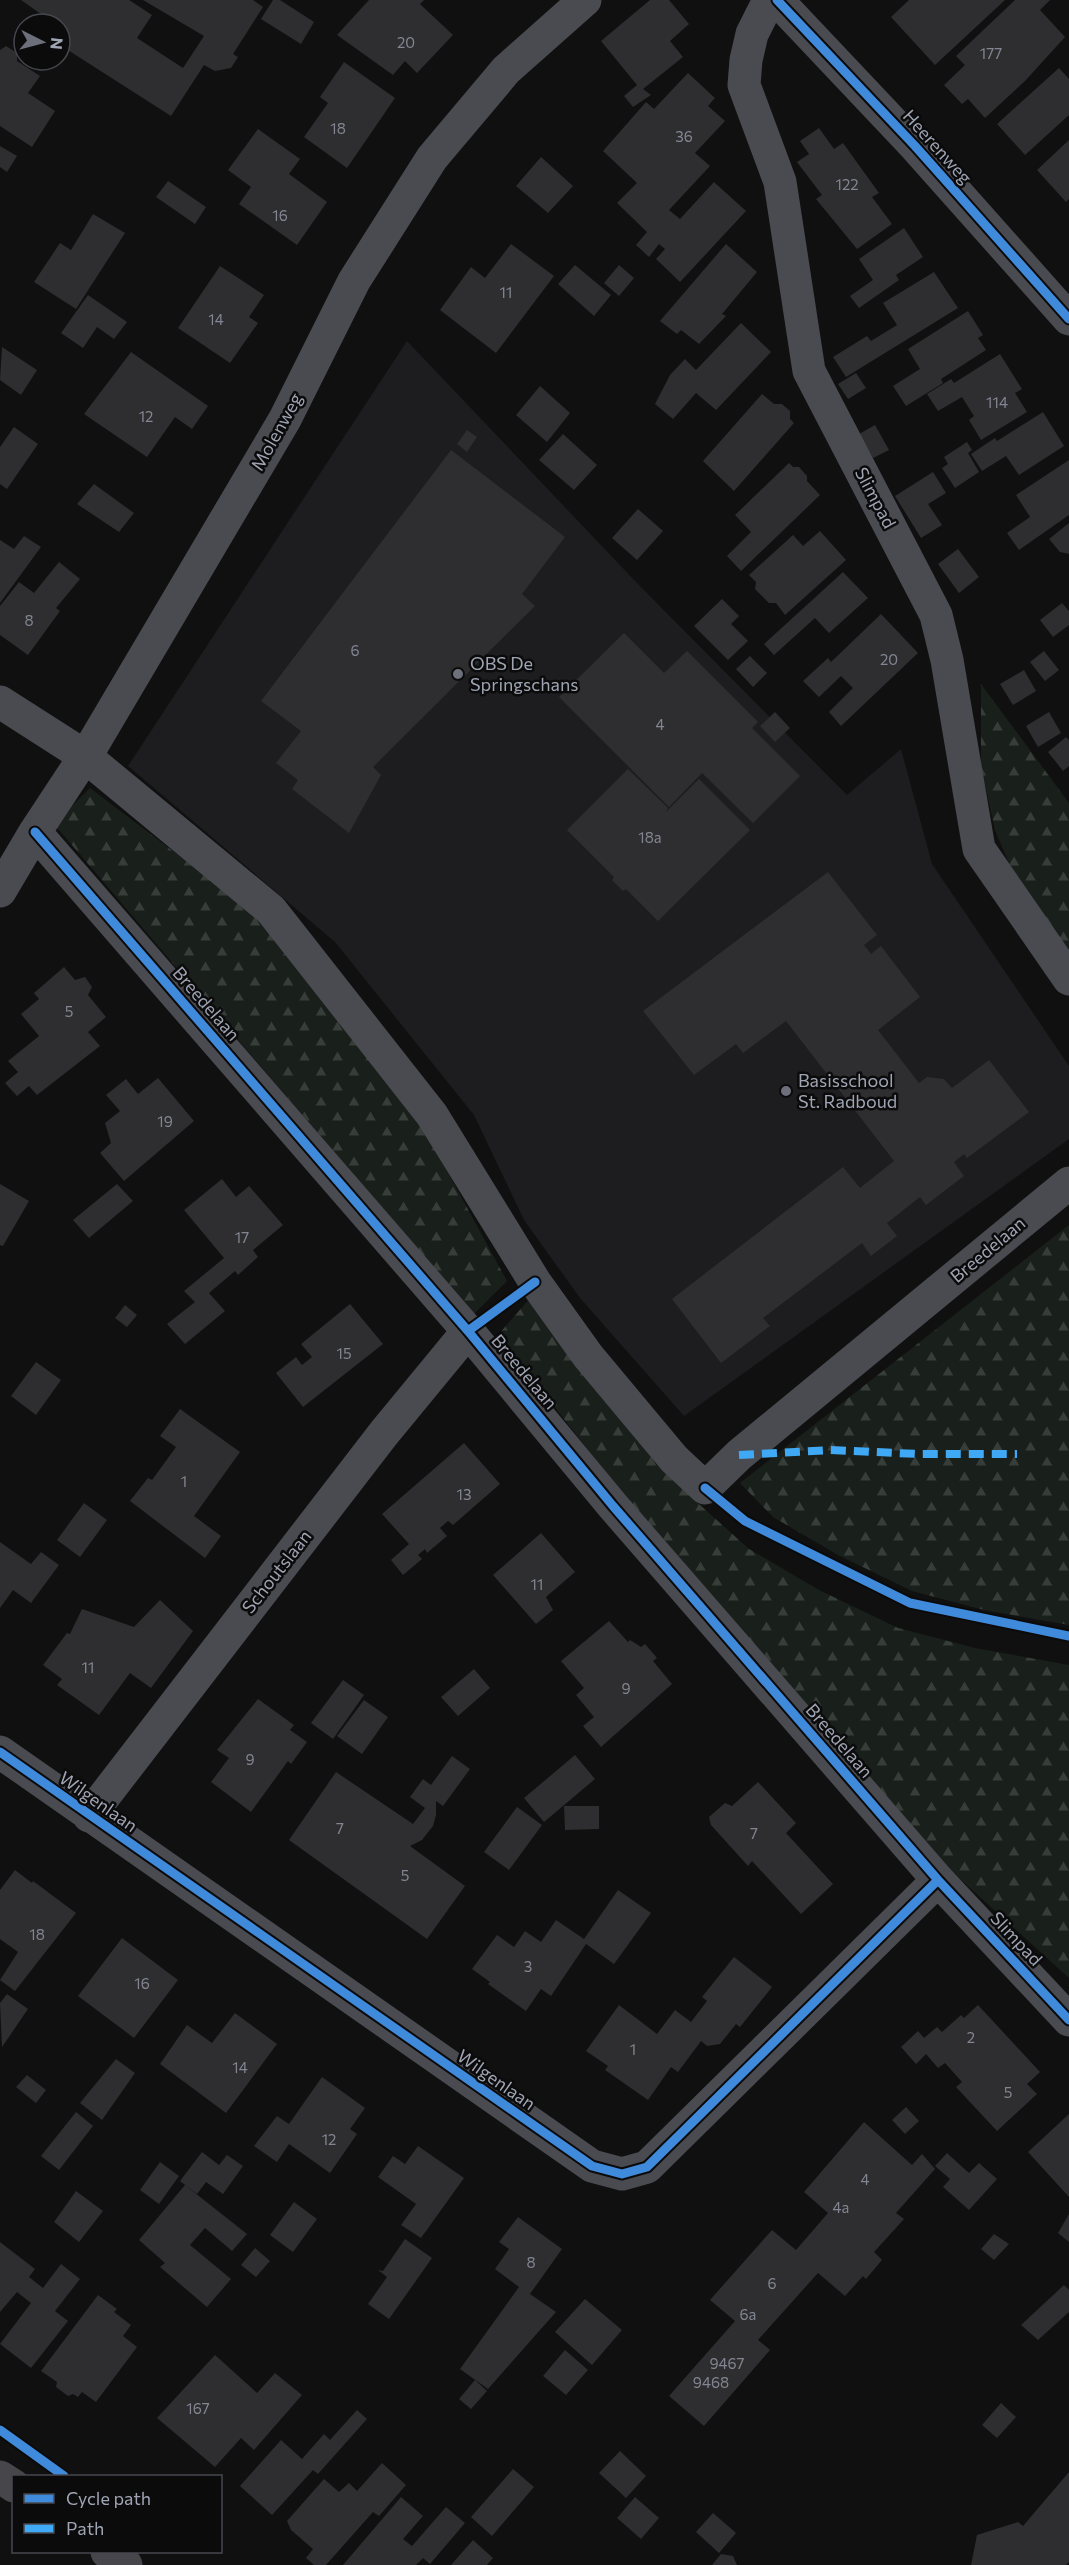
<svg xmlns="http://www.w3.org/2000/svg" width="1069" height="2565" viewBox="0 0 1069 2565" font-family="Commissioner,sans-serif">
  <style>
    .built { fill: #1d1d1f }
    .forest { fill: url(#forest-firs) }
    .building { fill: #2e2e30 }
    .lines { fill: none; stroke-linecap: round; stroke-linejoin: round }
    .minor { stroke: #4a4b50; stroke-width: 33 }
    .major { stroke: #47474b; stroke-width: 33 }
    .quiet { stroke: #3fa9f5; stroke-width: 8; stroke-dasharray: 15 8; stroke-linecap: butt }
    .cycleway-casing { stroke: #0b0b0c; stroke-width: 13 }
    .cycleway { stroke: #408adc; stroke-width: 9 }
    .poi-dot { fill: #6d707a; stroke: #0b0b0c; stroke-width: 2 }
    .labels { text-anchor: middle; stroke-width: 5; stroke-linejoin: round; paint-order: stroke }
    .number-label { font-size: 15px; fill: #838692 }
    .street-label { font-size: 18px; fill: #9fa4b3; stroke: #0b0b0c }
    .poi-label { font-size: 18px; fill: #9fa4b3; stroke: #0b0b0c; text-anchor: start }
  </style>
  <defs>
    <pattern id="forest-firs" width="22" height="20" patternUnits="userSpaceOnUse" patternTransform="scale(1.5)"><rect width="22" height="20" fill="#191f1a"/><path d="M5 1l3.5 6h-7zM16 11l3.5 6h-7z" fill="#373d39"/></pattern>
  </defs>
  <rect width="100%" height="100%" fill="#101010"/>
  <path class="built" d="M407 341 637 583 847 795 901 749 932 864 1069 1066V1139L684 1416 580 1298 524 1220 474 1115 335 942 128 766Z"/>
  <path class="forest" d="M981 684 1069 803V954L1011 868 995 830 981 766Z
    M90 788 264 920 428 1136 507 1281 473 1315 54 824Z
    M1069 1225V1625L984 1610 912 1591 838 1555 773 1517 740 1483Z
    M531 1297 699 1504 749 1549 819 1590 898 1628 975 1648 1069 1665V1978L948 1868 626 1498 498 1335Z"/>
  <path class="building" d="M21 0H129L152 15 137 38 183 68 204 36 143 0H253L263 7 233 54 238 57 231 68 215 71 204 65 171 116 60 45V24H55Z
    M273 0H280L314 22 301 44 261 19Z
    M369 0H424L420 4 453 35 417 73 405 61 393 75 337 35Z
    M650 0H669L689 24 670 41 683 57 643 89 651 95 633 107 624 96 637 85 601 41Z
    M909 0H1005L935 65 891 17Z
    M1015 0H1050L1040 10 1065 37 1025 81 985 118 968 99 962 104 944 85 965 65 956 56Z
    M6 46 17 53V61L40 76 28 93 55 111 32 147 0 126V50Z
    M344 62 395 98 347 168 304 137 328 103 320 97Z
    M1059 68 1069 79V115L1025 155 997 124Z
    M688 73 715 98 708 106 725 121 695 153 710 166 669 210 680 219 714 182 746 211 680 282 656 259 665 249 659 244 649 257 636 245 647 232 617 203 637 183 603 151 646 102 654 109Z
    M819 128 834 149 843 143 879 193 872 197 892 224 857 249 816 199 822 195 797 162 809 154 800 141Z
    M258 129 300 159 289 174 327 202 297 245 239 204 251 187 228 170Z
    M1069 140V199L1066 202 1037 170Z
    M0 146 17 156 7 172 0 167Z
    M541 157 573 186 548 213 516 186Z
    M168 181 206 207 195 224 156 197Z
    M93 214 125 233 76 309 34 282 60 243 71 250Z
    M904 228 923 257 896 275 899 280 859 308 850 296 873 280 859 259Z
    M511 244 554 276 496 353 440 310 471 267 485 278Z
    M726 244 757 272 722 314 726 316 699 344 681 330 677 334 660 321Z
    M575 265 611 295 594 316 558 284Z
    M619 265 634 278 619 296 604 283Z
    M220 266 264 295 249 317 258 323 230 363 178 328Z
    M934 272 958 308 846 377 833 357 867 336 871 341 897 325 883 303Z
    M88 295 127 322 114 339 97 327 83 348 61 333Z
    M968 311 983 335 978 338 986 350 941 379 943 383 906 406 893 386 920 369 908 349Z
    M741 323 771 352 716 410 696 393 673 419 655 404 670 375 685 359 696 370Z
    M2 347 37 370 21 395 0 380Z
    M131 352 208 406 192 429 175 417 147 457 84 414Z
    M1000 354 1022 389 1015 393 1027 412 981 440 969 420 974 416 962 397 938 411 927 394 951 379 954 383Z
    M856 373 866 388 848 399 838 384Z
    M540 386 570 413 547 442 516 415Z
    M762 394 774 404H782L790 411V419L794 423 734 491 703 461Z
    M1043 412 1064 446 1019 475 1006 456 982 471 971 454 995 438 997 441Z
    M875 425 889 450 873 458 859 434Z
    M14 427 38 444 7 489 0 484V447Z
    M467 430 477 437 467 452 457 444Z
    M563 434 597 465 574 490 539 460Z
    M967 442 972 450 968 453 979 472 955 488 942 468 948 464 944 457Z
    M451 450 565 537 522 594 535 606 373 767 381 775 349 833 292 789 298 780 276 763 301 731 261 701Z
    M1069 460V515L1019 550 1007 533 1030 517 1016 495Z
    M789 463 793 467H799L807 476V481L820 495 741 571 727 556 751 532 735 515Z
    M933 472 946 493 928 504 942 525 921 538 895 496Z
    M94 484 134 513 119 532 77 504Z
    M638 509 663 531 637 560 612 538Z
    M1069 523V554L1060 552 1049 539Z
    M820 531 846 560 785 615 776 603H769L755 589 756 582 749 575 793 535 803 546Z
    M24 536 41 547 0 603V540L14 549Z
    M958 549 979 577 959 593 938 564Z
    M59 562 80 579 56 608 60 611 28 655 0 635V606L19 582 34 593Z
    M843 572 868 598 829 633 815 618 774 655 764 644Z
    M722 599 739 616 731 624 748 641 728 660 694 626Z
    M1062 603 1069 611V625L1053 637 1040 620Z
    M881 614 918 653 841 726 829 712 853 688 841 676 819 697 803 681 828 658 831 662Z
    M624 633 664 673 687 651 758 722 752 728 800 776 753 823 702 773 669 807 559 697Z
    M1044 651 1059 670 1045 681 1030 662Z
    M750 656 767 673 753 687 736 669Z
    M1024 670 1036 691 1013 705 1000 684Z
    M775 712 790 728 775 742 760 726Z
    M1049 712 1061 733 1038 747 1026 726Z
    M1066 737 1069 740V766L1063 771 1048 752Z
    M628 769 668 808 666 812 699 779 750 830 658 921 626 889 623 891 612 880 614 877 567 830Z
    M828 872 877 935 864 945 871 954 881 946 920 997 878 1030 919 1083 927 1077 944 1079 952 1088 989 1060 1029 1112 967 1158 964 1154 954 1162 964 1176 926 1205 920 1197 887 1223 897 1236 871 1256 862 1243 763 1318 770 1326 721 1363 672 1299 843 1167 860 1188 894 1161 786 1021 743 1053 736 1044 694 1075 643 1011Z
    M64 967 75 980 85 977 92 987 88 995 106 1017 88 1032 100 1046 37 1095 29 1086 17 1096 5 1083 18 1072 8 1061 39 1036 21 1014 39 999 34 993Z
    M158 1078 194 1121 124 1181 100 1153 111 1143 105 1123 120 1111 106 1095 126 1079 138 1094Z
    M222 1179 236 1197 249 1186 283 1225 253 1250 258 1257 238 1275 235 1271 209 1293 225 1311 185 1344 167 1324 195 1302 184 1291 224 1258 184 1210Z
    M0 1184 29 1201 3 1246 0 1245Z
    M117 1184 133 1201 89 1238 73 1220Z
    M350 1304 383 1344 303 1407 276 1373 296 1357 302 1365 312 1357 301 1344Z
    M125 1305 137 1315 127 1327 115 1318Z
    M36 1362 61 1380 36 1415 11 1396Z
    M180 1409 240 1452 194 1516 221 1536 205 1558 130 1501 148 1478 152 1480 176 1447 160 1436Z
    M464 1443 500 1484 453 1525 448 1521 440 1528 447 1536 427 1553 425 1549 418 1555 422 1559 403 1575 391 1560 409 1544 382 1514Z
    M84 1503 107 1520 80 1557 57 1540Z
    M541 1533 575 1572 546 1597 553 1610 536 1624 493 1575Z
    M0 1542 31 1564 41 1552 59 1565 31 1603 13 1590 0 1608Z
    M160 1600 193 1631 151 1688 130 1673 99 1715 57 1685 62 1679 43 1665 67 1633 70 1634 82 1609 134 1627Z
    M609 1621 628 1642 630 1640 641 1647 645 1644 657 1658 653 1661 672 1684 601 1747 583 1726 594 1717 576 1695 584 1688 561 1661Z
    M474 1669 490 1688 458 1716 441 1697Z
    M343 1680 364 1695 333 1739 311 1723Z
    M258 1699 294 1725 290 1730 307 1742 291 1764 288 1761 251 1812 211 1782 229 1758 217 1750Z
    M364 1700 388 1717 362 1754 337 1736Z
    M575 1755 595 1779 544 1822 524 1798Z
    M452 1756 470 1769 443 1806 436 1801V1815L433 1826 422 1840 410 1846 465 1886 427 1939 289 1840 336 1772 413 1824 425 1808 410 1797 423 1779 431 1785Z
    M758 1782 796 1823 786 1833 833 1884 801 1914 752 1861 748 1866 711 1825 709 1817 725 1803 732 1806Z
    M564 1806H599V1829L565 1830Z
    M517 1807 542 1825 509 1870 484 1852Z
    M15 1870 32 1883 33 1881 76 1913 15 1991 0 1980 18 1952 0 1939V1890Z
    M618 1890 651 1913 614 1964 586 1944 551 1996 541 1989 526 2011 488 1984 490 1982 472 1969 497 1935 514 1947 525 1931 541 1942 556 1920 584 1939Z
    M122 1938 178 1980 134 2038 78 1996Z
    M734 1957 772 1987 740 2027 736 2024 720 2044 707 2046 701 2041 678 2072 671 2067 648 2100 605 2070 608 2066 586 2051 619 2005 657 2034 675 2010 691 2022 707 2001 702 1997Z
    M7 1994 28 2009 2 2047 0 2003Z
    M978 2005 1040 2072 1027 2084 1037 2094 997 2131 956 2087 962 2082 945 2063 938 2068 926 2054 916 2064 901 2047 918 2031 924 2038 937 2027 942 2032 961 2015 964 2018Z
    M235 2013 277 2044 226 2113 160 2064 187 2025 212 2043Z
    M116 2059 135 2073 102 2120 80 2103Z
    M27 2075 46 2090 36 2103 16 2087Z
    M322 2077 365 2108 350 2129 357 2134 330 2173 289 2144 277 2162 254 2146 277 2116 289 2124Z
    M906 2107 919 2121 905 2134 892 2120Z
    M76 2112 93 2126 59 2170 41 2156Z
    M1069 2114V2197L1028 2152Z
    M864 2122 912 2165 922 2154 935 2169 896 2213 904 2219 874 2252 882 2260 866 2279 863 2276 845 2296 818 2273 758 2340 770 2350 704 2426 669 2396 735 2321 710 2300 772 2230 796 2250 828 2213 804 2192Z
    M418 2146 464 2178 421 2238 401 2225 416 2204 378 2177 393 2156 405 2164Z
    M202 2152 219 2165 227 2155 243 2166 223 2194 206 2182 197 2194 180 2181Z
    M947 2153 969 2173 979 2163 997 2179 969 2210 943 2187 950 2179 935 2166Z
    M160 2162 179 2176 159 2204 140 2190Z
    M185 2185 247 2234 232 2251 205 2228 190 2245 231 2279 207 2307 160 2267 165 2263 139 2240Z
    M76 2191 103 2211 79 2242 54 2222Z
    M294 2202 317 2219 293 2252 270 2235Z
    M1069 2214V2242L1058 2233Z
    M518 2217 562 2249 530 2294 556 2312 488 2389 460 2369 519 2287 495 2269 509 2249 499 2242Z
    M994 2234 1009 2244 994 2260 981 2249Z
    M405 2239 432 2258 389 2319 368 2304 387 2277 378 2270 383 2271Z
    M0 2242 35 2269 29 2277 43 2288 61 2264 80 2279 55 2311 68 2321 31 2368 0 2344 31 2303 17 2292 0 2312Z
    M255 2248 270 2261 256 2277 241 2265Z
    M1064 2285 1069 2290V2312L1038 2340 1021 2325Z
    M98 2295 117 2309 114 2312 131 2325 123 2336 137 2347 96 2402 82 2392 78 2397 73 2394 68 2396 56 2387 57 2382 41 2371Z
    M585 2299 622 2330 592 2365 555 2332Z
    M565 2350 588 2370 566 2395 543 2376Z
    M215 2355 257 2393 275 2373 302 2395 254 2450 241 2438 215 2467 157 2418Z
    M475 2380 487 2391 471 2409 459 2399Z
    M1001 2403 1016 2417 997 2438 982 2425Z
    M357 2410 367 2419 318 2474 313 2470 272 2515 240 2486 281 2440 302 2459 324 2434 330 2440Z
    M620 2451 646 2476 626 2498 599 2473Z
    M382 2463 406 2485 379 2516 373 2512 326 2565H314L306 2558 313 2549 291 2530 287 2521 324 2479 339 2492 349 2483 357 2491Z
    M513 2469 534 2487 492 2536 471 2517Z
    M1069 2472V2562L1066 2565H971L977 2535 1018 2522 1023 2526Z
    M401 2497 423 2516 403 2539 412 2546 446 2507 465 2523 430 2564 423 2558 416 2565H343Z
    M635 2497 659 2518 641 2539 617 2518Z
    M713 2513 736 2533 719 2553 696 2532Z
    M473 2540 493 2558 487 2565H451Z
    M721 2554 733 2556 737 2565H712Z"/>
  <g class="lines">
    <path class="minor" d="M769 0 752 34 746 60 744 85 780 182 809 371 936 615 947 660 979 849 1069 979
      M777 0 915 146 1069 319
      M0 702 86 757 271 910 432 1115 535 1282 588 1356 674 1459 705 1488 739 1455 1069 1183
      M35 832 468 1331 613 1506 938 1880 1069 2020
      M0 891 35 832 93 744 285 419 354 281 432 158 506 70 585 0
      M0 1752 592 2166 622 2174 647 2167 938 1880
      M89 1816 384 1433 468 1331"/>
    <path class="major" d="M0 2477 14 2486
      M107 2552 126 2565"/>
    <path class="quiet" d="M739 1455 830 1450 919 1454H1017"/>
    <g class="cycleway-casing">
      <path id="cycleway" d="M777 0 915 146 1069 319
        M35 832 468 1331 613 1506 938 1880 1069 2020
        M468 1331 535 1282
        M705 1488 745 1521 910 1603 1069 1636
        M0 1752 592 2166 622 2174 647 2167 938 1880
        M0 2430 64 2476"/>
    </g>
    <use href="#cycleway" class="cycleway"/>
  </g>
  <g class="poi-dot">
    <circle cx="458" cy="674" r="6"/>
    <circle cx="786" cy="1091" r="6"/>
  </g>
  <g class="labels">
    <g class="number-label">
      <text x="406" y="48">20</text>
      <text x="991" y="59">177</text>
      <text x="338" y="134">18</text>
      <text x="684" y="142">36</text>
      <text x="847" y="190">122</text>
      <text x="280" y="221">16</text>
      <text x="506" y="298">11</text>
      <text x="216" y="325">14</text>
      <text x="997" y="408">114</text>
      <text x="146" y="422">12</text>
      <text x="29" y="626">8</text>
      <text x="355" y="656">6</text>
      <text x="889" y="665">20</text>
      <text x="660" y="730">4</text>
      <text x="650" y="843">18a</text>
      <text x="69" y="1017">5</text>
      <text x="165" y="1127">19</text>
      <text x="242" y="1243">17</text>
      <text x="344" y="1359">15</text>
      <text x="184" y="1487">1</text>
      <text x="464" y="1500">13</text>
      <text x="537" y="1590">11</text>
      <text x="88" y="1673">11</text>
      <text x="626" y="1694">9</text>
      <text x="250" y="1765">9</text>
      <text x="340" y="1834">7</text>
      <text x="754" y="1839">7</text>
      <text x="405" y="1881">5</text>
      <text x="37" y="1940">18</text>
      <text x="528" y="1972">3</text>
      <text x="142" y="1989">16</text>
      <text x="971" y="2043">2</text>
      <text x="633" y="2055">1</text>
      <text x="240" y="2073">14</text>
      <text x="1008" y="2098">5</text>
      <text x="329" y="2145">12</text>
      <text x="865" y="2185">4</text>
      <text x="841" y="2213">4a</text>
      <text x="531" y="2268">8</text>
      <text x="772" y="2289">6</text>
      <text x="748" y="2320">6a</text>
      <text x="727" y="2369">9467</text>
      <text x="711" y="2388">9468</text>
      <text x="198" y="2414">167</text>
    </g>
    <g class="street-label">
      <text transform="translate(937 147) rotate(48)" y="6">Heerenweg</text>
      <text transform="translate(277 432) rotate(-61)" y="6">Molenweg</text>
      <text transform="translate(875 498) rotate(62)" y="6">Slimpad</text>
      <text transform="translate(206 1004) rotate(49)" y="6">Breedelaan</text>
      <text transform="translate(988 1250) rotate(-40)" y="6">Breedelaan</text>
      <text transform="translate(524 1372) rotate(50)" y="6">Breedelaan</text>
      <text transform="translate(277 1572) rotate(-52)" y="6">Schoutslaan</text>
      <text transform="translate(839 1741) rotate(49)" y="6">Breedelaan</text>
      <text transform="translate(98 1802) rotate(35)" y="6">Wilgenlaan</text>
      <text transform="translate(1016 1939) rotate(47)" y="6">Slimpad</text>
      <text transform="translate(496 2080) rotate(35)" y="6">Wilgenlaan</text>
    </g>
    <g class="poi-label">
      <text x="470" y="670">OBS De<tspan x="470" dy="21">Springschans</tspan></text>
      <text x="798" y="1087">Basisschool<tspan x="798" dy="21">St. Radboud</tspan></text>
    </g>
  </g>
  <rect x="12" y="2475" width="210" height="78" fill="#0b0b0c" stroke="#46484f" stroke-width="1.5"/>
  <rect x="24" y="2494" width="30" height="9" fill="#408adc" stroke="#46484f" stroke-width="1.5"/>
  <text x="66" y="2505" font-size="18" fill="#9fa4b3">Cycle path</text>
  <rect x="24" y="2524" width="30" height="9" fill="#3fa9f5" stroke="#46484f" stroke-width="1.5"/>
  <text x="66" y="2535" font-size="18" fill="#9fa4b3">Path</text>
  <g transform="translate(42 42) rotate(96)"><circle r="28" fill="#0b0b0c" stroke="#46484f" stroke-width="1.5"/>
  <path d="M0-4.5L10 22L0 15L-10 22Z" fill="#6d707a"/>
  <text y="-9" font-size="16" font-weight="bold" text-anchor="middle" fill="#9fa4b3">N</text>
  </g>
</svg>
